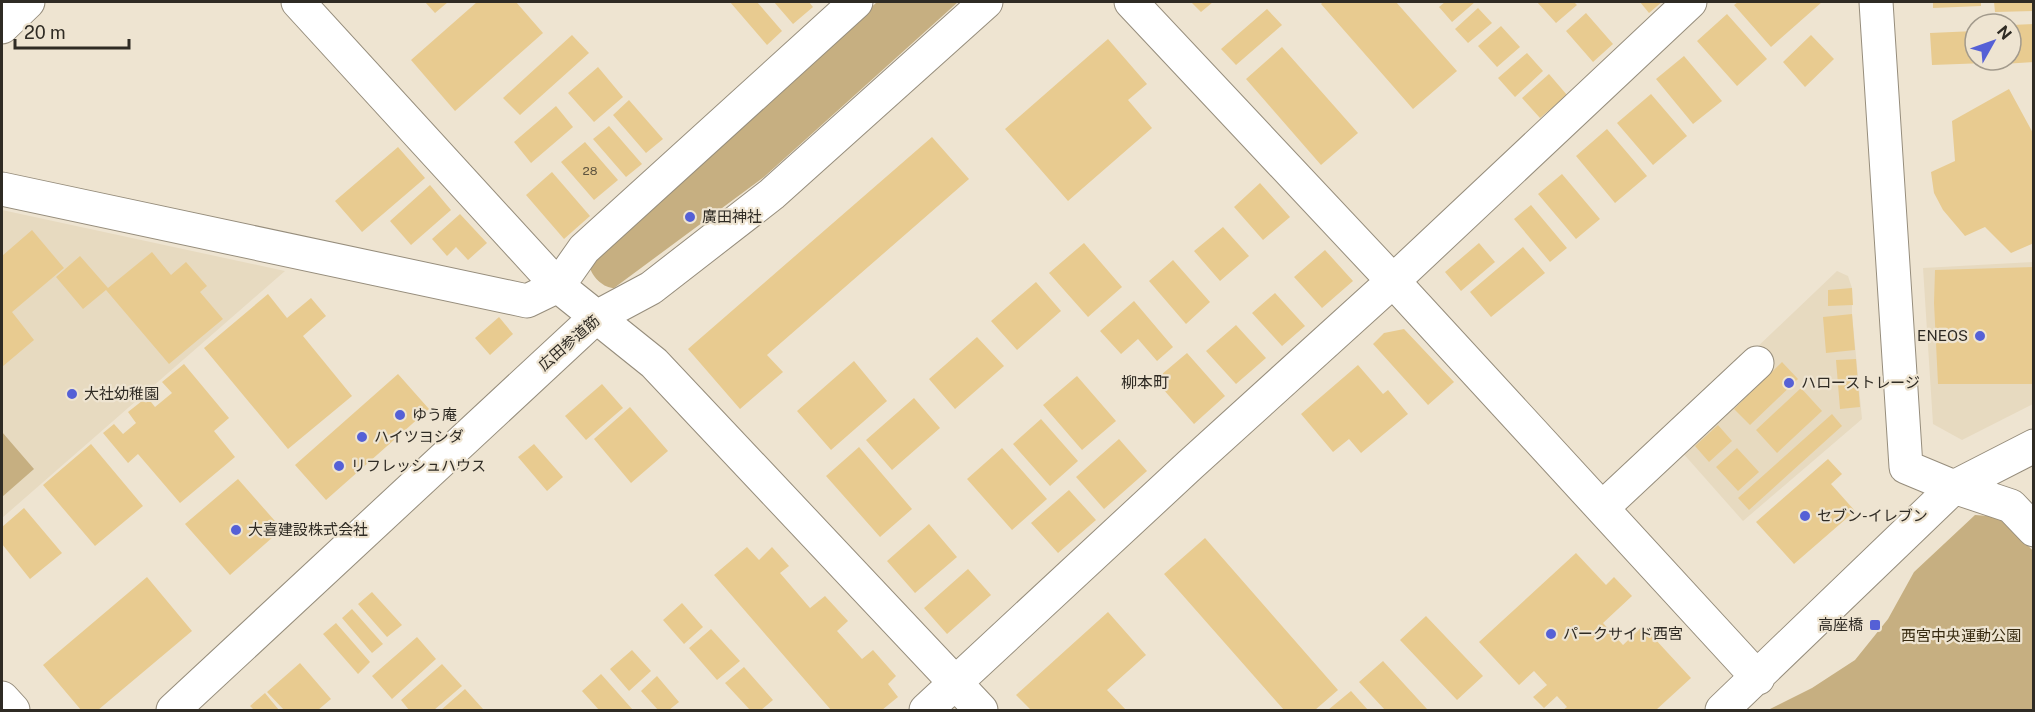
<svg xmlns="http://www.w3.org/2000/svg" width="2035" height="712" viewBox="0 0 2035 712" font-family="'Public Sans','Noto Sans JP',sans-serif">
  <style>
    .built { fill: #e7dac0 }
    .park { fill: #c6af81 }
    .building { fill: #e8cb90 }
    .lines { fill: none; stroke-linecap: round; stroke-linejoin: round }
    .minor-casing { stroke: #968d7c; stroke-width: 35 }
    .minor { stroke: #fff; stroke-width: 33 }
    .poi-dot { fill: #5560d6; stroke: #eee4d1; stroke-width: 2 }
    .labels { text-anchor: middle; stroke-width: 4.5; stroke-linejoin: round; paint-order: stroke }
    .number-label { font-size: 12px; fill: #5d533f }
    .poi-label { font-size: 15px; fill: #2f2b24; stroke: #eee4d1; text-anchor: start }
    .street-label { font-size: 15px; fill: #2f2b24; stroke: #eee4d1 }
    .park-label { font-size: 15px; fill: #372a0f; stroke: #eee4d1 }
    .neighbourhood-label { font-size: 16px; fill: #2f2b24; stroke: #eee4d1 }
  </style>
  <rect width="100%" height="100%" fill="#eee4d1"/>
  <path class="built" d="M2 210 285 271 2 518Z
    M2033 262V404L1962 440 1933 424 1923 268Z
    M1837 271 1848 276 1852 288V314L1862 419 1743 521 1666 434Z"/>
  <path class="park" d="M877 2H958L764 177 614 288C604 288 593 278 590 268L594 261Z
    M2 432 34 469 2 497Z
    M1975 515 2002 517 2033 551V710H1768L1812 688 1855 660 1888 619 1914 572Z"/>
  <path class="building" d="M425 2H448L435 13Z
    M477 2H516L543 33 455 111 411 60Z
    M730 2H757L782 31 767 45Z
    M774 2H809L813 7 793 24Z
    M1191 2H1213L1201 12Z
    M1323 2H1396L1457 71 1413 109 1321 4Z
    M1445 2H1475L1452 22 1439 7Z
    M1537 2H1574L1577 5 1556 23Z
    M1640 2H1662L1649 13Z
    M1738 2H1822L1771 47 1734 5Z
    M1933 2H1981V6L1933 8Z
    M1994 2H2034V11L1995 12Z
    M1478 8 1492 23 1468 43 1455 29Z
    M1267 9 1282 25 1236 65 1221 49Z
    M1586 13 1613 44 1593 62 1566 31Z
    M1727 14 1767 59 1737 86 1697 41Z
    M2034 24V62L2003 64V60H2011V25Z
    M1501 26 1520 47 1497 67 1478 46Z
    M1975 31V60H1986V63L1932 65 1930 33Z
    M572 35 589 53 520 115 503 98Z
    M1811 35 1834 59 1805 87 1783 62Z
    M1108 39 1147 84 1128 100 1152 128 1068 201 1005 129Z
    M1282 47 1358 133 1321 165 1246 79Z
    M1527 53 1543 71 1515 97 1498 78Z
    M1684 56 1722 101 1693 124 1656 79Z
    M598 67 623 97 594 122 568 93Z
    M1549 74 1567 95 1540 118 1522 98Z
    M2009 89 2034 135V243L2011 253 1985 227 1965 236 1943 210 1934 193 1931 172 1955 161 1952 121Z
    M1651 94 1687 136 1653 165 1617 123Z
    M629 100 663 139 646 153 613 115Z
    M556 106 573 127 531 163 514 142Z
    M609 126 642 164 626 177 593 139Z
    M1607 129 1647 176 1615 203 1576 156Z
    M932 137 969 179 767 355 783 372 740 409 688 349Z
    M585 142 618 180 594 200 561 162Z
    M398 147 425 178 362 232 335 201Z
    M552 172 590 216 564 239 526 195Z
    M1562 174 1600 219 1576 239 1538 194Z
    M1260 183 1290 217 1263 240 1234 207Z
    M430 185 451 210 411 245 390 221Z
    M1531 205 1567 248 1550 262 1514 219Z
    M460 214 487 243 468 260 456 247 447 256 432 239Z
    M1223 227 1249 256 1220 281 1194 251Z
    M32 230 64 268 12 312 34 340 2 367V256Z
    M1084 243 1122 287 1088 317 1049 273Z
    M1479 243 1495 262 1461 291 1445 272Z
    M1523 247 1545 273 1491 317 1470 292Z
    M1325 250 1353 281 1322 308 1294 277Z
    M152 252 171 275 186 262 207 286 200 292 223 319 169 364 106 290 83 309 56 277 80 256 108 288Z
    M1173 260 1210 302 1186 324 1149 281Z
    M2034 267V384H1938L1934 303 1935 270Z
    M1036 282 1061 311 1017 350 991 321Z
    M1852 288 1853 305 1828 306V290Z
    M1275 293 1305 326 1282 346 1252 313Z
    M268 294 287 318 311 298 326 316 303 336 352 396 288 449 204 348Z
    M1134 301 1173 347 1157 361 1138 339 1121 354 1100 331Z
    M1852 314 1855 350 1826 353 1823 317Z
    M499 317 513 334 490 355 475 338Z
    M1236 325 1266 358 1236 384 1206 351Z
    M1404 329 1454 382 1428 405 1373 344 1384 333Z
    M977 337 1004 366 955 409 929 379Z
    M1187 353 1225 396 1194 424 1155 380Z
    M1856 359 1860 407 1840 409 1836 360Z
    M854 361 887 401 831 450 797 411Z
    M1782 362 1798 379 1750 425 1734 409Z
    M184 364 229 418 214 431 235 457 180 503 138 454 128 463 103 433 114 424 123 434 136 423 128 412 147 397 155 407 172 393 162 382Z
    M1358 365 1383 394 1388 390 1408 414 1361 453 1349 439 1333 452 1301 414Z
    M398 374 429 409 326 500 295 465Z
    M1077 376 1116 421 1082 450 1043 405Z
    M602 384 623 408 586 440 565 416Z
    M1801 388 1822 411 1777 453 1756 430Z
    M914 398 940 428 892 470 866 440Z
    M630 407 668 451 631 483 594 439Z
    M1832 414 1842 426 1749 510 1738 498Z
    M1041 419 1078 461 1050 486 1013 444Z
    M1718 425 1732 441 1709 462 1695 446Z
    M1119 439 1147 471 1104 509 1076 477Z
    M91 444 143 506 95 546 43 485Z
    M534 444 563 477 547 491 518 457Z
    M859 447 912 509 880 537 826 476Z
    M1002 448 1047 499 1012 530 967 479Z
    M1737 448 1759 472 1738 491 1716 467Z
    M1828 459 1842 474 1831 484 1855 511 1794 564 1756 522Z
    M238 479 282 529 230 575 185 524Z
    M1069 490 1096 520 1058 553 1031 523Z
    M24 508 62 553 30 579 2 544V527Z
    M929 524 957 557 915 593 887 561Z
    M1205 538 1338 690 1315 710H1284L1164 574Z
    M747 547 759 560 772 547 789 566 780 573 810 608 825 596 848 621 837 631 862 659 873 650 896 676 888 684 898 697 882 710H831L714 575Z
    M1576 553 1606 585 1614 577 1632 596 1603 623 1623 645 1643 626 1691 678 1656 710H1563L1567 707 1557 696 1544 708 1533 697 1547 685 1534 671 1519 685 1479 642Z
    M968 569 991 595 947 634 924 608Z
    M147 577 192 631 98 710H81L43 665Z
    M372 592 402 625 387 637 358 604Z
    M682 603 703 627 684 644 663 620Z
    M352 609 383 644 372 653 342 618Z
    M1108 612 1146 655 1107 690 1126 710H1031L1016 695Z
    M1426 616 1483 676 1457 700 1400 640Z
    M336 623 370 662 358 674 323 634Z
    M711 629 740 661 717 680 689 648Z
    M417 637 436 659 392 699 372 676Z
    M632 650 651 671 629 691 610 669Z
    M1383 661 1427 709 1426 710H1385L1359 682Z
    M300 663 331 699 318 710H284L267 692Z
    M442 664 462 686 434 710H409L401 700Z
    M744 667 773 700 761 710H750L725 683Z
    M601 674 633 710H599L582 691Z
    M657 676 679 702 669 710H658L641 691Z
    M465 689 483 709 441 710Z
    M1351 691 1368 710H1328Z
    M265 693 279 710H254L250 706Z"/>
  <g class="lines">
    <g class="minor-casing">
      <path id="minor" d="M298 2 558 286 654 363 981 710
        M1131 2 1393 281 1758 678
        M1876 2 1906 467 1954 487 2011 506 2034 530
        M2 27 28 2
        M2 189 527 301 558 286 584 249 856 2
        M1602 508 1757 363
        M2 698 13 710
        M173 710 595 318 651 288 772 194 986 2
        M926 710 1190 465 1393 281 1690 2
        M1722 710 1954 487 2034 446"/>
    </g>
    <use href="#minor" class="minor"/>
  </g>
  <g class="poi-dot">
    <circle cx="690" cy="217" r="6"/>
    <circle cx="1980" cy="336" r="6"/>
    <circle cx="1789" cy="383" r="6"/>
    <circle cx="72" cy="394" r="6"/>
    <circle cx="400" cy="415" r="6"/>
    <circle cx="362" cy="437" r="6"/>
    <circle cx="339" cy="466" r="6"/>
    <circle cx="1805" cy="516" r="6"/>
    <circle cx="236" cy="530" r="6"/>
    <rect x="1869" y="619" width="12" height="12" rx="3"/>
    <circle cx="1551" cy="634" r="6"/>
  </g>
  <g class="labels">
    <g class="number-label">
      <text x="590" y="175">28</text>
    </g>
    <g class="poi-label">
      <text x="702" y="222">廣田神社</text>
      <text x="1968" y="341" text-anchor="end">ENEOS</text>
      <text x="1801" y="388">ハローストレージ</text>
      <text x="84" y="399">大社幼稚園</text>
      <text x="412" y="420">ゆう庵</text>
      <text x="374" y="442">ハイツヨシダ</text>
      <text x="351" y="471">リフレッシュハウス</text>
      <text x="1817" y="521">セブン-イレブン</text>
      <text x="248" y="535">大喜建設株式会社</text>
      <text x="1863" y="630" text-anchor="end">高座橋</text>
      <text x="1563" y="639">パークサイド西宮</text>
    </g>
    <g class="street-label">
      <text transform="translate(569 343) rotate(-41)" y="5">広田参道筋</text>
    </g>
    <g class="park-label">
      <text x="1961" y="641">西宮中央運動公園</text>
    </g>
    <g class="neighbourhood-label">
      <text x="1145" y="388">柳本町</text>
    </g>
  </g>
  <rect width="2035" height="712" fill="none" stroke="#2f2b24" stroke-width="6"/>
  <g transform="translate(1993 42) rotate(50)"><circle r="28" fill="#eee4d1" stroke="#a29a8c" stroke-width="1.5"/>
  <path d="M0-4.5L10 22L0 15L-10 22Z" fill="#5560d6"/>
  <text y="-9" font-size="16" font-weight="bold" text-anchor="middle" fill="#2f2b24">N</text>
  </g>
  <path d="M15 39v9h114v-9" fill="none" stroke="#2f2b24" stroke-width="3"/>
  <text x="24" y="39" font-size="18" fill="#2f2b24" stroke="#eee4d1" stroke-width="4.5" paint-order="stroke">20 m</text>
</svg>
